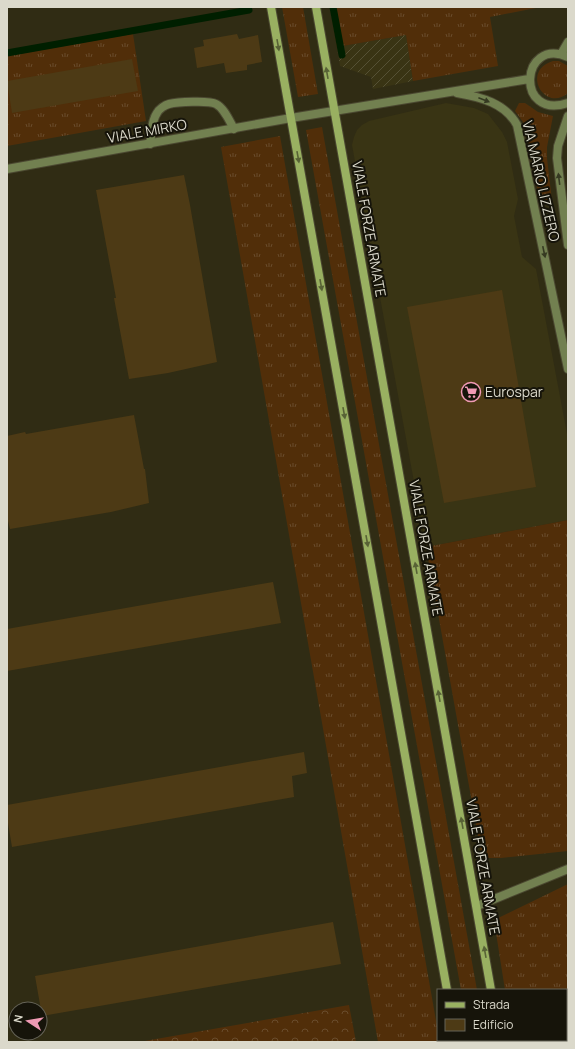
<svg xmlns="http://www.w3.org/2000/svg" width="575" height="1049" viewBox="0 0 575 1049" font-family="Manrope,sans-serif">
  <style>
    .built { fill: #393414 }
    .industrial { fill: url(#industrial-furrows) }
    .grass { fill: url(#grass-tufts) }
    .forest { fill: url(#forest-crowns) }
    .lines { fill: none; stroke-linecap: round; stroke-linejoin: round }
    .stream { stroke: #001f00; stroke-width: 7 }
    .building { fill: #4d3a15 }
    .lane-casing { stroke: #4b4831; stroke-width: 10 }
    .street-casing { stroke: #4b4831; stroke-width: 10 }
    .secondary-casing { stroke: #4b4831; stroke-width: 10 }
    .lane { stroke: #728050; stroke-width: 8 }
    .street { stroke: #728050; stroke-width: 8 }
    .secondary { stroke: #99b061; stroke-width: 8 }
    .oneway { fill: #586236 }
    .oneway2 { fill: #363a22 }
    .labels { text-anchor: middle; stroke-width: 4; stroke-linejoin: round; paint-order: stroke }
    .street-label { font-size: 14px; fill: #dbd9cb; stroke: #16140a }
    .poi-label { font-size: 14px; fill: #dbd9cb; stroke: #16140a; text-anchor: start }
  </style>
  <defs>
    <pattern id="industrial-furrows" width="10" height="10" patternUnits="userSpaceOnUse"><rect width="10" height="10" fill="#393414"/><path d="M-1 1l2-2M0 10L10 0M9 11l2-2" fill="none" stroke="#555135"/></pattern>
    <pattern id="grass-tufts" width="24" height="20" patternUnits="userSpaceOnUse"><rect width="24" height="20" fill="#512e09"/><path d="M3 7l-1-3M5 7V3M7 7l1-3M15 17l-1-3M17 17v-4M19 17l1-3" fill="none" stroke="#694c2c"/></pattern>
    <pattern id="forest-crowns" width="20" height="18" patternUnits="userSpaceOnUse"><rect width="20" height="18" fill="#512e09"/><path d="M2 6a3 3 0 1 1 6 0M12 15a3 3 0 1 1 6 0" fill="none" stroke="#694c2c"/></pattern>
  </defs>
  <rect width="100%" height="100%" fill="#302c14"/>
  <path class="built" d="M446 103 474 108 488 114 502 132 507 142 518 199 514 216 522 257 536 269 568 439V520L426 547 352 145 354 137 357 130 362 125 369 121Z"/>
  <path class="industrial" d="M406 35 413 81 373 89 371 77 340 66 337 47Z"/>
  <path class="grass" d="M282 7H303L318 94 298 97Z
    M330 7H541L490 17 498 66 413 81 406 35 337 47Z
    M133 34 146 121 7 146V56Z
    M553 61H559L568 66V93C545 113 520 71 553 61Z
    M519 103H525L538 112 553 116 547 147V158L552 201 540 203 527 136 523 122 515 111Z
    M322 127 477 990H461L306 130Z
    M280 136 438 1032V1040H439L440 1042H378L221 147Z
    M568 520V851L501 858H482L426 547Z
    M568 884V1042H519L516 1040H566V990H505L494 920Z"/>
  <path class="forest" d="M349 1005 356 1042H139Z"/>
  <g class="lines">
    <path class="stream" d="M333 7 342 55
      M7 53 249 10"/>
  </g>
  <path class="building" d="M237 34 239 39 258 35 262 62 247 65V70L226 73 224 63 197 68 194 48 204 46 203 40Z
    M132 59 138 91 12 113 7 81Z
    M184 175 190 205 217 362 168 373 129 379 114 298H116L96 190Z
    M502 290 536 487 444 503 407 307Z
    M134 415 144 469H145L149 503 111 512 10 529 7 517V436L25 432 26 434Z
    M273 582 281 623 7 671V629Z
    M304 752 307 773 292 776 294 797 12 847 7 817V805Z
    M333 922 341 964 42 1016 35 976Z"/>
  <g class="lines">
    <g class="lane-casing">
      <path id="lane" d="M561 54 568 42
        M150 144C152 134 151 121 157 113 159 109 165 105 169 104 177 102 209 100 216 104 224 108 229 120 234 129"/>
    </g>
    <g class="street-casing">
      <path id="street" d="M568 57C520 36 515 121 568 103
        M457 93C481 97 505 103 517 125L568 369
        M568 116 558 146 557 158 568 245
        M7 169 291 118 529 79
        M477 906 568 869
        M464 1040V1042"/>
    </g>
    <g class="secondary-casing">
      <path id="secondary" d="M271 7 447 990
        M316 7 491 990
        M456 1040V1042
        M499 1040 500 1042"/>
    </g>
    <use href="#lane" class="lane"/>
    <use href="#street" class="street"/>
    <use href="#secondary" class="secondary"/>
  </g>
  <defs><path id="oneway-solid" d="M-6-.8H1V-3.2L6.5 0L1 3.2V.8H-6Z"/></defs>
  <g class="oneway">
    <use href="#oneway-solid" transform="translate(278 45) rotate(80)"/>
    <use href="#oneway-solid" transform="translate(327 73) rotate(-100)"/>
    <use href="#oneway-solid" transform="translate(298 157) rotate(80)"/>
    <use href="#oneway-solid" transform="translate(321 285) rotate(80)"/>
    <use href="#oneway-solid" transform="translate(344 413) rotate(80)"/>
    <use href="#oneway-solid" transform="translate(367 541) rotate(80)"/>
    <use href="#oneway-solid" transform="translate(416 568) rotate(-100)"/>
    <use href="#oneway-solid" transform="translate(439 696) rotate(-100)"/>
    <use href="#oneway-solid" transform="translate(462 823) rotate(-100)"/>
    <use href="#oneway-solid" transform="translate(485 952) rotate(-100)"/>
  </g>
  <g class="oneway2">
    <use href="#oneway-solid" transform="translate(484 100) rotate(21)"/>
    <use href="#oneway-solid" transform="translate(559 179) rotate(-97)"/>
    <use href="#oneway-solid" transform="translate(544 252) rotate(78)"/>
  </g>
  <defs>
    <g id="supermarket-ring" transform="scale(1)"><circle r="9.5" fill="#16140a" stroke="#f09ab5" stroke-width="1.5"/><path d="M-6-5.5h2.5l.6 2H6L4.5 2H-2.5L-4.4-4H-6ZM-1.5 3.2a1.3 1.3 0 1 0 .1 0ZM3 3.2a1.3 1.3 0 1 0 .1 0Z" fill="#f09ab5"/></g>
  </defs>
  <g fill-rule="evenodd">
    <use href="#supermarket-ring" x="471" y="392"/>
  </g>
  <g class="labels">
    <g class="street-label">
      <text transform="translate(147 131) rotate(-10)" y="5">VIALE MIRKO</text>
      <text transform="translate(541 181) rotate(77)" y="5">VIA MARIO LIZZERO</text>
      <text transform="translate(369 229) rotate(80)" y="5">VIALE FORZE ARMATE</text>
      <text transform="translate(426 548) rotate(80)" y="5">VIALE FORZE ARMATE</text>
      <text transform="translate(483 867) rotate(80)" y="5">VIALE FORZE ARMATE</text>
    </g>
    <g class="poi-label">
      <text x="485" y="397">Eurospar</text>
    </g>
  </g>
  <rect width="575" height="1049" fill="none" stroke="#dbd9cb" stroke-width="16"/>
  <rect x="437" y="989" width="130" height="52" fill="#16140a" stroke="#656357"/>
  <rect x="445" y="1002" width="20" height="6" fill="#99b061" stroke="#656357"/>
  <text x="473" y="1009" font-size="12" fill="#dbd9cb">Strada</text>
  <rect x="445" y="1019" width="20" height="12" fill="#4d3a15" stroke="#656357"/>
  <text x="473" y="1029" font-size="12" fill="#dbd9cb">Edificio</text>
  <g transform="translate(28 1021) rotate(282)"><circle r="19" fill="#16140a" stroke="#656357"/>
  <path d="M0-3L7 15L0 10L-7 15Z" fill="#f09ab5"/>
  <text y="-6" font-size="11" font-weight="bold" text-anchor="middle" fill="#dbd9cb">N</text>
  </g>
</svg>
